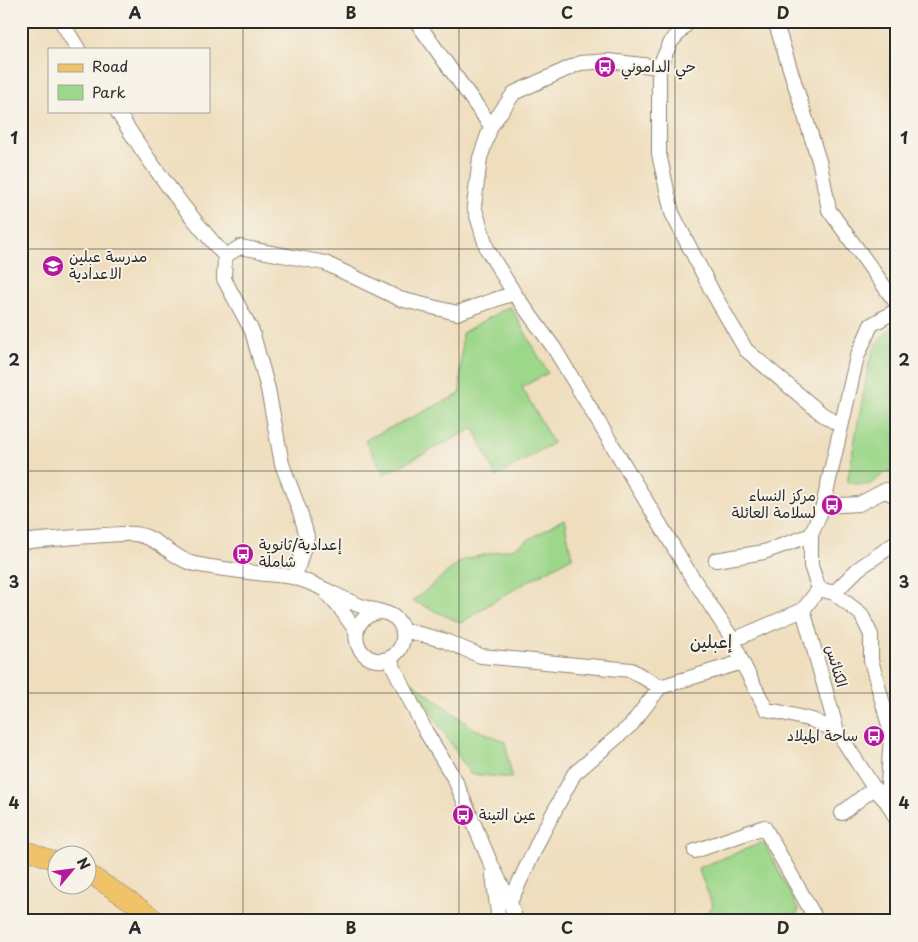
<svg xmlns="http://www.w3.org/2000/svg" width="918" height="942" viewBox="0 0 918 942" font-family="'Playpen Sans','Playpen Sans Arabic',sans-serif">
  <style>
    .green { fill: #9dd78a; stroke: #64815a }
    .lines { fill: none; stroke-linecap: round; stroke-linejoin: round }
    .minor-casing { stroke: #8d8474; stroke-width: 16 }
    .major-casing { stroke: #8d8474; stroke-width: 19 }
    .minor { stroke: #fff; stroke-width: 14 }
    .major { stroke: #f0c369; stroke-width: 18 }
    .grid { fill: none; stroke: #2b2b2b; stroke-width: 1; stroke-opacity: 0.55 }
    .labels { text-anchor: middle; stroke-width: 4; stroke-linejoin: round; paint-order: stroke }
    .poi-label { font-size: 15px; fill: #2b2b2b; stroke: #f7f3e8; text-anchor: start }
    .street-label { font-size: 15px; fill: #2b2b2b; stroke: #f7f3e8 }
    .quarter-label { font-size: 18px; fill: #2b2b2b; stroke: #f7f3e8 }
    .neatline { fill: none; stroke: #2b2b2b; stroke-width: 2 }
    .grid-label { font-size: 16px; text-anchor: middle; font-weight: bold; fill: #2b2b2b }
  </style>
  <rect width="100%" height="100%" fill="#f7f3e8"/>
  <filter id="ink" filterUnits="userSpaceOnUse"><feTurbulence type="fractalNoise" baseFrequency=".02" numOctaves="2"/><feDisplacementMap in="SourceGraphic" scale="10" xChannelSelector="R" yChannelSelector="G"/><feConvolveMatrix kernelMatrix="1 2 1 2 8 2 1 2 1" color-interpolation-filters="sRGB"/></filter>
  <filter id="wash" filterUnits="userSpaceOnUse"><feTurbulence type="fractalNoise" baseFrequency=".0096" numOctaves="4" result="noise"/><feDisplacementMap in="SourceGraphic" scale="20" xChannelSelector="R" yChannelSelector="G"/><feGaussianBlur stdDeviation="1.12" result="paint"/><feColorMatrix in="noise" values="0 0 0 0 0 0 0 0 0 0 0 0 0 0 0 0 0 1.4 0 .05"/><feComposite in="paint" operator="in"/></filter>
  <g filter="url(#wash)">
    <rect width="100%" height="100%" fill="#efdebe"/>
    <path class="green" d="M510 306 548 373 522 387 553 443 496 477 474 428 384 474 365 440 460 394 462 333Z
      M897 323V480L888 471 869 485 847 483 869 363 876 343Z
      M564 519 572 557 499 598 461 623 413 601 462 560 514 548Z
      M412 682 473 728 505 741 512 778 470 774Z
      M764 842 799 911 790 921H696L713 906 698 868Z"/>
  </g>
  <g filter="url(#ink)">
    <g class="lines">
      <g class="minor-casing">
        <path id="minor" d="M61 21 78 49
          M416 21 491 126
          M689 21 671 42 659 67 609 61 580 63 514 93 491 126 480 158 474 206 487 249 514 293 554 348 685 566 733 640 742 662 766 709 812 720 837 731 874 788 887 802
          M775 21 820 164 829 210 897 304
          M659 67V154L672 213 713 293 746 350 822 414 841 426
          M117 111C149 163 185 211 225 256
          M823 506 859 504 886 490 897 498
          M21 542C49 539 76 537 104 535 114 535 125 533 134 534 157 536 173 558 191 563 215 569 241 571 266 574 275 575 286 575 296 578 318 584 339 598 361 606 374 611 391 611 399 622 409 637 400 658 383 660 353 664 343 616 381 612
          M716 560 764 552 811 535
          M295 577 307 536 300 512 282 464 268 389 252 331 224 279 225 256 240 247 325 263 400 299 457 313 514 293
          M819 589 811 566V535L823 506 857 357 871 325 897 310
          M819 589 834 593 861 614 871 635V660L891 733 887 802 897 820
          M834 593 858 569 897 542
          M327 594 340 608 356 631
          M803 610 837 731
          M403 630 443 640 481 656 631 670 660 687
          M733 640 803 610 819 589
          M389 658 426 732 455 780 491 864 510 902 516 921
          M842 813 874 788
          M695 851 764 827 817 921
          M493 875 499 921
          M510 902 541 836 574 774 631 725 660 687 742 662
          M131 921 142 909"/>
      </g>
      <g class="major-casing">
        <path id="major" d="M21 847 26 850 58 862
          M88 873 142 909 158 921"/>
      </g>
      <use href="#minor" class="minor"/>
      <use href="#major" class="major"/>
    </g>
  </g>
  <path class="grid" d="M243 21V921M459 21V921M675 21V921M21 249H897M21 471H897M21 693H897"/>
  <defs>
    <g id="bus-disc" transform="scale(1.125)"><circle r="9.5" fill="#b5179e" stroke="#f7f3e8"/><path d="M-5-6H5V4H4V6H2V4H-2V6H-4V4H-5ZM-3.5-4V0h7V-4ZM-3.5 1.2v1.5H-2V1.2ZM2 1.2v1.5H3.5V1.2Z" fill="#fff"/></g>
    <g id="school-disc" transform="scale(1.125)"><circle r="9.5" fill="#b5179e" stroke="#f7f3e8"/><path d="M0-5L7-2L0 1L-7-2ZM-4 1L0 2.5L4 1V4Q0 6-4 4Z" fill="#fff"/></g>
  </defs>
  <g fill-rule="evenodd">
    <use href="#bus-disc" x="605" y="67"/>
    <use href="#school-disc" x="53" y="266"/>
    <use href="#bus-disc" x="832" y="505"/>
    <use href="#bus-disc" x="243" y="554"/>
    <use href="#bus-disc" x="874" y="736"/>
    <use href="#bus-disc" x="463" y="815"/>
  </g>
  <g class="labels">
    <g class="poi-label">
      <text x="621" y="72">حي الداموني</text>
      <text x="69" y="262">مدرسة عبلين<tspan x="69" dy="17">الاعدادية</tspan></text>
      <text x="816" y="501" text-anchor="end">مركز النساء<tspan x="816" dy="17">لسلامة العائلة</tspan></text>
      <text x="259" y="550">إعدادية/ثانوية<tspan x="259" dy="17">شاملة</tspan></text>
      <text x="858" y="741" text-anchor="end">ساحة الميلاد</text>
      <text x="479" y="820">عين التينة</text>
    </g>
    <g class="street-label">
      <text transform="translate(836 666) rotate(74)" y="5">الكنائس</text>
    </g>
    <g class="quarter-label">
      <text x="711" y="648">إعبلين</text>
    </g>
  </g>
  <rect width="918" height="942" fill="none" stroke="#f7f3e8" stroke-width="55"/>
  <rect x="48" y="48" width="162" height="65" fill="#f7f3e8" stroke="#a5a39c"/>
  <rect x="58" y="64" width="25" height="8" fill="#f0c369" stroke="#a5a39c"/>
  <text x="92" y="72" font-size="15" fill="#2b2b2b">Road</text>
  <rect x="58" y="85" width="25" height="15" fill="#9dd78a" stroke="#a5a39c"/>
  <text x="92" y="98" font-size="15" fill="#2b2b2b">Park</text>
  <g transform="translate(72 870) rotate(61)"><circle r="24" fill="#f7f3e8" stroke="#a5a39c"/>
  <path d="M0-4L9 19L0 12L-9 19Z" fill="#b5179e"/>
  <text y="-8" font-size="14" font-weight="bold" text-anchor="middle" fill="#2b2b2b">N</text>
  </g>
  <rect x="28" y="28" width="862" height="886" class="neatline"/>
  <g class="grid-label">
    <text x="135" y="19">A</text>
    <text x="351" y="19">B</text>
    <text x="567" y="19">C</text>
    <text x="783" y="19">D</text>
    <text x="14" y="144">1</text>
    <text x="904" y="144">1</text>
    <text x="14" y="366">2</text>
    <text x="904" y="366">2</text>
    <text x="14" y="588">3</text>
    <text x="904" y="588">3</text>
    <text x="14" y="809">4</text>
    <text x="904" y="809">4</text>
    <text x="135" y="934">A</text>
    <text x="351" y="934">B</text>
    <text x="567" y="934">C</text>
    <text x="783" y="934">D</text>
  </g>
</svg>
